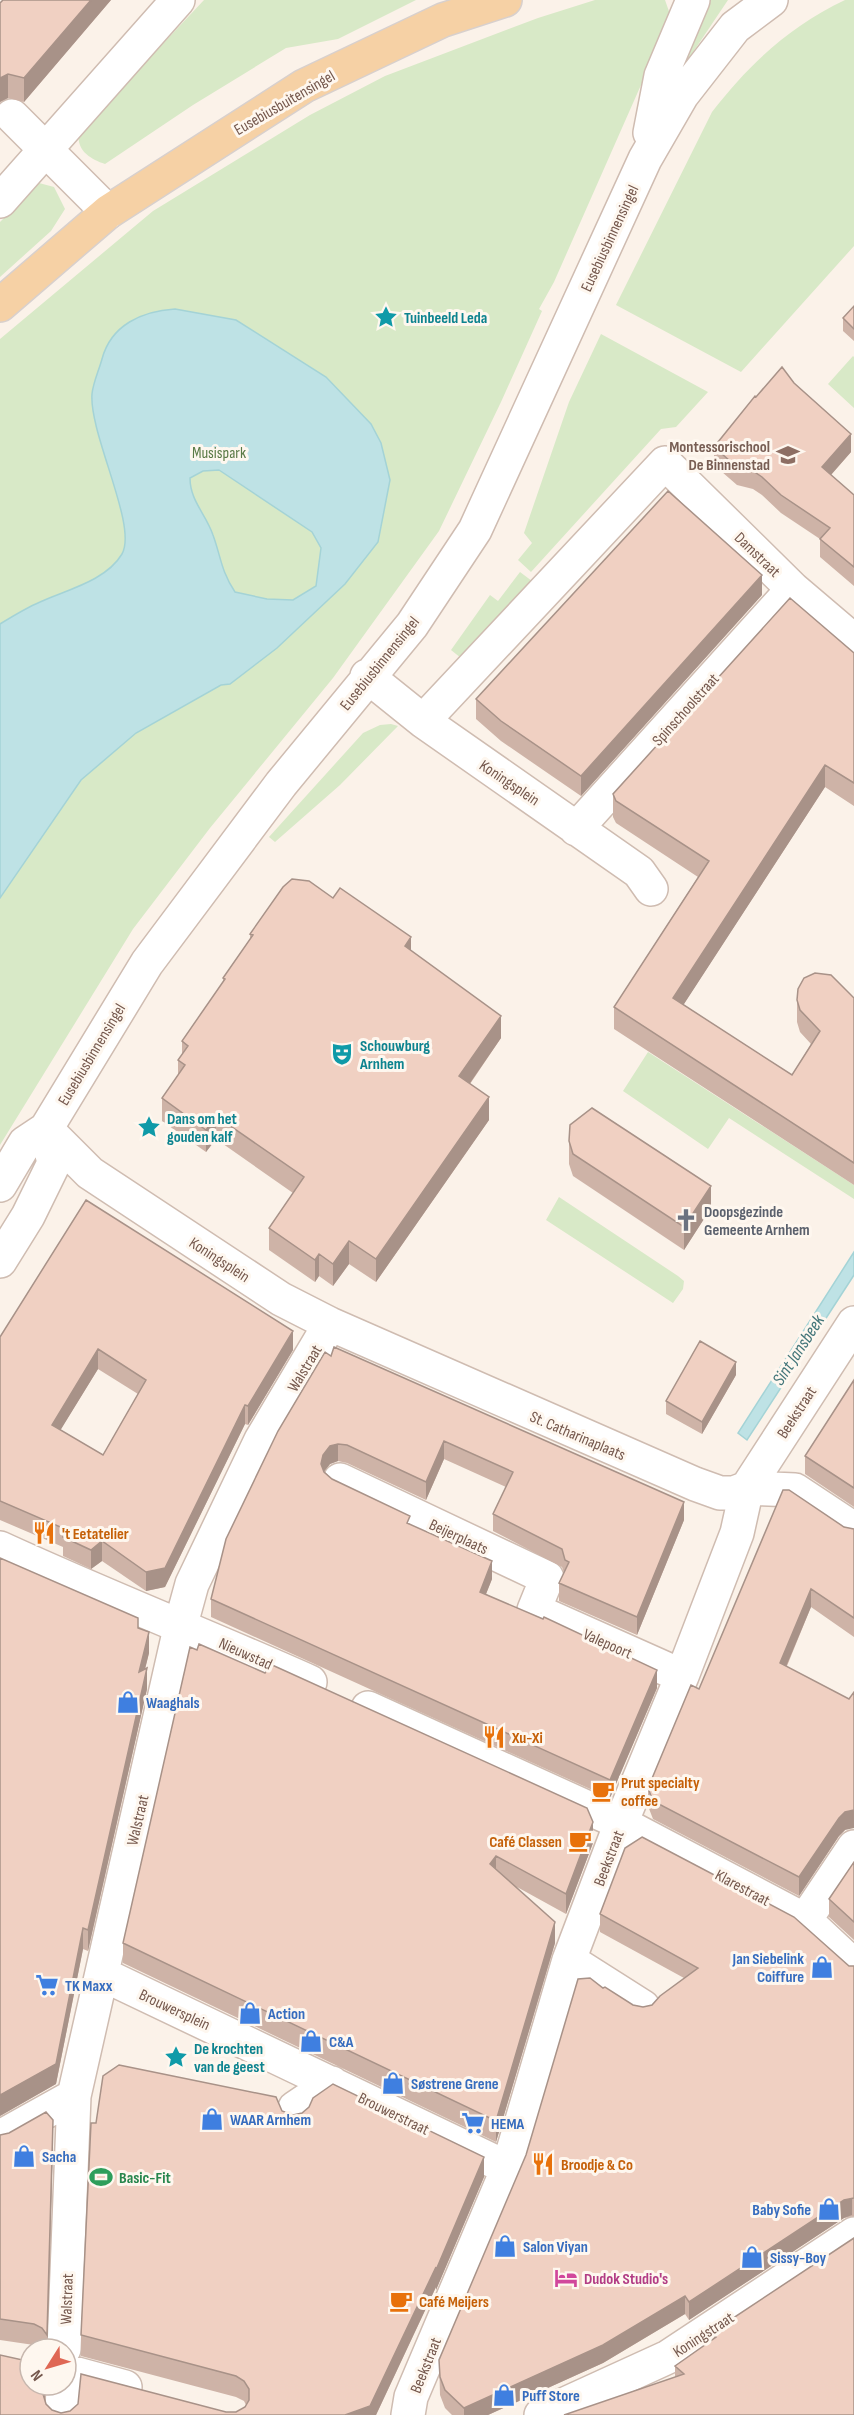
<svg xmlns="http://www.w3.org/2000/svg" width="854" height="2415" viewBox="0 0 854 2415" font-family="'Sofia Sans Condensed',sans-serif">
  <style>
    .green { fill: #d8e9c7 }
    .water { fill: #bee2e5; stroke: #a4d3d6; stroke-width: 1.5; fill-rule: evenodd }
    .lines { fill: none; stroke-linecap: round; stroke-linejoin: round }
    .minor-casing { stroke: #cfbcb1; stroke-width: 36 }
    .major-casing { stroke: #d8d0cd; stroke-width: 36 }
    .minor { stroke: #fff; stroke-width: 33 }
    .major { stroke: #f6d1a5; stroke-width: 33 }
    .wall { fill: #ceb3a7; fill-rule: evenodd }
    .shaded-wall { fill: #a89288 }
    .building { fill: #f0d0c2; stroke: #a89288; stroke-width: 1.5; fill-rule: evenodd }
    .labels { text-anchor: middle; stroke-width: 6; stroke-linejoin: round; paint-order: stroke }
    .street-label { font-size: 16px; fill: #75584d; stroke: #fef7ef }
    .culture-label { font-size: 16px; font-weight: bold; fill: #0d838f; stroke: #fef7ef; text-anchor: start }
    .education-label { font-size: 16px; font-weight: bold; fill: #785e54; stroke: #fef7ef; text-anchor: end }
    .park-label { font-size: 16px; fill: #5a7a46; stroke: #fef7ef }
    .worship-label { font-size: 16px; font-weight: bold; fill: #5b616d; stroke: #fef7ef; text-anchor: start }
    .food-label { font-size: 16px; font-weight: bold; fill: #c56008; stroke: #fef7ef; text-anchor: start }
    .shop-label { font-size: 16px; font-weight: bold; fill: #366cbe; stroke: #fef7ef; text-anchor: start }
    .leisure-label { font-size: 16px; font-weight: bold; fill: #27864d; stroke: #fef7ef; text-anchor: start }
    .hotel-label { font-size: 16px; font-weight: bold; fill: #b23c85; stroke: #fef7ef; text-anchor: start }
    .water-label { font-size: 18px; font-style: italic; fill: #427579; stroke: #fef7ef }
  </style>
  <rect width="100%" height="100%" fill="#fbf2e9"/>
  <path class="green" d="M204 0H416L338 39 286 48 193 105 105 164C90 159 76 150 79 133Z
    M595 0H665L671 17 554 282 539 309 542 311 501 402 439 531 333 678 210 828 133 929 0 1145V339L153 211 310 115 385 76 538 18Z
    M706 0H728L671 85Z
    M845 0H854V246L741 372 616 305 712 112C749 64 790 26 845 0Z
    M39 183 54 187 65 209 51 231 0 277V222Z
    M601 334 708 392 676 427 661 429 531 572 518 560 532 543 524 533 569 402Z
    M853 356 854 357V408L828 384Z
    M520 572 532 581 461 658 451 650 490 595 498 601Z
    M391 724 398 726 340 785 275 842 269 837 363 733 380 725Z
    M648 1052 854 1185V1199L729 1118 708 1149 623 1091Z
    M559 1197 678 1276 684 1281 683 1289 673 1303 546 1220Z"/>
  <path class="water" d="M175 309 236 320 326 377 371 424 381 443 390 480 378 542 345 584 277 648 230 684 221 685 136 733 81 780 0 898V624C13 616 26 608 40 602 66 590 106 581 122 554 138 526 89 434 92 394 93 383 99 370 102 359 111 325 142 311 175 309ZM219 470 312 532 321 548 316 586 293 600 267 599 235 592C221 571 221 557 213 535 206 514 190 501 190 478L203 471Z
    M854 1252V1275L747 1440 738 1433Z"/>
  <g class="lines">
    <g class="minor-casing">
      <path id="minor" d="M12 116 108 212
        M650 133 661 76 693 0
        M0 201 178 0
        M367 676 423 721 639 872 651 889
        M423 721 665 463 793 589 854 641
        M576 829 793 589
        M46 1129 90 1173 281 1299 330 1324 695 1484 720 1493H734L747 1488 795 1490 854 1529
        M0 1185 25 1143 46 1129 147 963 281 784 412 625 475 530 645 159 682 95 735 27 771 0
        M0 1261 28 1216 54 1163 46 1129
        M340 1480 547 1578 534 1610 682 1676
        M0 1548C102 1595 207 1636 310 1682
        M368 1708 621 1823 805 1920 854 1966
        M805 1920 854 1847
        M569 1960 643 2007
        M102 1974 508 2168
        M294 2117 295 2108 332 2083
        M0 2137 74 2096
        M64 2349 74 2096 181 1624 192 1584 261 1440 330 1324
        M66 2371 125 2387
        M62 2415 63 2385
        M408 2415 411 2397 508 2168 569 1960 621 1823 682 1676 737 1533 747 1488 854 1323
        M541 2415 668 2357 854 2234"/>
    </g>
    <g class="major-casing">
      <path id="major" d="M0 305 108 212 304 86 443 20 505 0"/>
    </g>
    <use href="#minor" class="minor"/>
    <use href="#major" class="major"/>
  </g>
  <path class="wall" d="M111 0 24 102 8 98 0 102V3Z
    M854 306V341L843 331V318Z
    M794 383 851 452 831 475 854 495V586L820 557V539L781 513 762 495 753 489 737 485 714 465V447L756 397Z
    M762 595 581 796 501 741 476 719V699Z
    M854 653V806L825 787 683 1005 792 1075 811 1044 800 1032 797 1022V1000L854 998V1185L614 1029V1007L698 877 616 823 613 817V794Z
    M250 934 411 951 501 1038 470 1084 489 1120 376 1282 349 1264 333 1286 319 1276 315 1282 269 1250V1228L293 1193 216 1139 206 1152 162 1121V1098L178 1075V1060L182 1055V1041L223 982V978L250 939Z
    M569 1141 711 1208 684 1250 573 1176 569 1164Z
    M0 1337 293 1350 248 1425 245 1424 165 1587 146 1591 102 1561 91 1569 63 1556V1547L0 1520ZM98 1369 138 1394 103 1455 60 1430Z
    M331 1356 684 1520 637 1635 559 1601V1583L564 1573 562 1567 493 1531V1514L506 1487 444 1459 426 1500 347 1463 338 1461 330 1464 324 1471 332 1479 410 1524 492 1579 486 1594 657 1688 610 1798 211 1617V1599Z
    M736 1375 702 1434 666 1414V1401Z
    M854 1380V1507L805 1474V1456Z
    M844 1527 854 1529V1637L811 1607 787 1666 845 1830 839 1836 799 1896 653 1819 648 1806V1788L699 1689Z
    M138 1628 149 1653 145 1669 147 1689 88 1951 83 1949 56 2084 0 2116Z
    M190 1647 593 1843 566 1914 517 1887 555 1943 496 2142 123 1963V1943Z
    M854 1862V1940L829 1917V1899Z
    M600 1914 849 1966H854V2216L844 2218 689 2320 685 2314 603 2363 488 2415H452L445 2408 440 2395 439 2360 603 1988 633 2005 643 2007 652 2005 684 1978 600 1932Z
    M282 2111 484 2177 436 2290V2287L376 2415H0L30 2385H46L45 2400 46 2404 52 2410 61 2413 236 2412 245 2407 246 2405 244 2401 236 2397 81 2356V2335Z
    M0 2135 53 2141 47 2348 48 2349H42L34 2345 0 2340Z
    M712 2332 854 2415 675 2377V2366L712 2340Z"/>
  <path class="shaded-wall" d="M91 0H111L24 102V78Z
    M8 74V98L0 102V78Z
    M851 434V452L822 485V467Z
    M762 575V595L581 796V776Z
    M825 765V787L673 1021V998Z
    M411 937V960L405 946Z
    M501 1016V1038L459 1099V1076Z
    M489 1097V1120L376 1282V1259Z
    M216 1116V1139L206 1152V1130Z
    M711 1186V1208L684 1250V1227Z
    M349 1241V1264L333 1286V1264Z
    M319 1254V1276L315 1282V1260Z
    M293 1331V1350L248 1425V1406Z
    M98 1349V1369L52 1444V1425Z
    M736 1362V1375L702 1434V1422Z
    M245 1405V1424L165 1587 146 1591V1572Z
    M444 1441V1459L426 1500V1482Z
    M338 1444V1461L330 1464 323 1473 321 1464 323 1455 330 1446Z
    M684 1502V1520L637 1635V1617Z
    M102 1541V1561L91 1569V1550Z
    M492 1561V1579L480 1609V1592Z
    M811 1589V1607L780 1681V1663Z
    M149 1632V1653L139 1693V1672Z
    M147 1668V1689L88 1951V1930Z
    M657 1670V1688L610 1798V1780Z
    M854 1810V1828L845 1830 839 1836 799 1896V1877L839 1818 845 1812Z
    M593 1822V1843L566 1914V1894Z
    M496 1856V1876L490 1864Z
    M555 1922V1943L496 2142V2121Z
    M83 1928V1949L56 2084 0 2116V2095Z
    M53 2120V2141L47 2349V2335Z
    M484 2157V2177L436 2290V2270Z
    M852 2197V2215L844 2218 689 2320V2302L844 2200Z
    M436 2267V2287L376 2415H345Z
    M685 2296V2314L603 2363 488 2415H464V2408Z
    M44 2385H46L43 2415V2394Z"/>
  <path class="building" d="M3 0H91L24 78 8 74 0 78V3Z
    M854 306V329L843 318Z
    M782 367 794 383 851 434 822 467 854 495V567L820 539 830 528 781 495 762 477 753 471 737 467 714 447 755 396 756 397Z
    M668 491 762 575 581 776 501 721 476 699Z
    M790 598 854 653V783L825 765 673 998 792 1075 820 1031 800 1010 797 1000 798 989 804 978 815 973 831 975 854 998V1163L614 1007 709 861 616 801 613 794Z
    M292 879 309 881 333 898 340 888 411 937 405 946 501 1016 459 1076 489 1097 376 1259 349 1241 333 1264 319 1254 315 1260 269 1228 304 1177 216 1116 206 1130 162 1098 185 1065 178 1060 188 1046 182 1041 225 979 223 978 253 935 250 934 283 887Z
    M592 1108 711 1186 684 1227 573 1154 569 1141 570 1125Z
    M86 1200 293 1331 248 1406 245 1405 165 1568 146 1572 102 1541 91 1550 63 1537 65 1529 0 1501V1337ZM98 1349 146 1380 103 1455 52 1425Z
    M700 1341 736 1362 702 1422 666 1401Z
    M334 1347 684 1502 637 1617 559 1583 569 1562 565 1560 562 1549 493 1514 513 1472 444 1441 426 1482 347 1445 338 1444 330 1446 323 1455 321 1464 324 1472 332 1479 410 1516 407 1523 492 1561 480 1592 543 1619 544 1617 657 1670 610 1780 211 1599 226 1539 278 1431 325 1352 331 1356Z
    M854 1380V1488L805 1456Z
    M783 1490H789L844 1527 854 1529V1618L811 1589 780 1663 849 1699 854 1692V1810L845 1812 839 1818 799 1877 653 1801 648 1788 691 1685 699 1689Z
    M0 1558 138 1618V1628L149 1632 139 1672 147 1668 88 1930 83 1928 56 2064 0 2095Z
    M199 1644 265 1673 270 1664 587 1808 593 1822 566 1894 496 1856 490 1864 555 1922 496 2121 123 1943 190 1647 197 1650Z
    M642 1837 794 1917 849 1966H854V2198L844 2200 689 2302 685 2296 603 2345 464 2408 445 2390 440 2377 439 2360 526 2155 578 1979 590 1978 603 1988 605 1987 633 2005 643 2007 652 2005 660 1996 698 1968 600 1914 625 1848Z
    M854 1862V1922L829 1899Z
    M119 2065 276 2097 282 2111 293 2115 302 2113 309 2107 313 2098 333 2084 484 2157 436 2270V2267L370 2406 345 2415H0V2355L27 2361 30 2360V2385H44L43 2394 46 2404 52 2410 61 2413 70 2411 78 2404 81 2374 226 2412H236L245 2407 249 2400V2389L244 2381 236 2376 81 2335 91 2123H96L103 2076Z
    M46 2112 53 2120 47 2335 42 2328 34 2324 0 2319V2135L9 2133Z
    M854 2238V2415H564L684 2374 675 2366 716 2337 712 2332Z"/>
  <defs>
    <g id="sight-bare" transform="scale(1.8)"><path d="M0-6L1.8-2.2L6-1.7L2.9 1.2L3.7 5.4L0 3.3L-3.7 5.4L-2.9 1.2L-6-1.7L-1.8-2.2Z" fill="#0f9aa8" stroke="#fef7ef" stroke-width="2.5" paint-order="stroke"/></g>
    <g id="school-bare" transform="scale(1.8)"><path d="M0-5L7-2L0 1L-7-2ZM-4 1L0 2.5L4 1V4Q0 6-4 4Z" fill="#8d6e63" stroke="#fef7ef" stroke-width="2.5" paint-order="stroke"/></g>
    <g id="theatre-bare" transform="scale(1.8)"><path d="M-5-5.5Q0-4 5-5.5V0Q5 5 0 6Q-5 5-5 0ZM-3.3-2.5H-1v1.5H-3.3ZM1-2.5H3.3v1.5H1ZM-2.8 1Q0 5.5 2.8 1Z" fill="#0f9aa8" stroke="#fef7ef" stroke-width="2.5" paint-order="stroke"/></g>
    <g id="church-bare" transform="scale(1.8)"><path d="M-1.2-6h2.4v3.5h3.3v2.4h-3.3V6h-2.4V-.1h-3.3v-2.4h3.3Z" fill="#6b7280" stroke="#fef7ef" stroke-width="2.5" paint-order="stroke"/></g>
    <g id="restaurant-bare" transform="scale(1.8)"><path d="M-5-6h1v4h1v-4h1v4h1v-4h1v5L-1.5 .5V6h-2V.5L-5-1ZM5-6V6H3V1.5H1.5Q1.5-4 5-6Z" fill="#e8710a" stroke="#fef7ef" stroke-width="2.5" paint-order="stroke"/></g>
    <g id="shop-bare" transform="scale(1.8)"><path d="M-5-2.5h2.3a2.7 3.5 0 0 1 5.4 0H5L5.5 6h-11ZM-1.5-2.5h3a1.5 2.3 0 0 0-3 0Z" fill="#3f7fe0" stroke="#fef7ef" stroke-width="2.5" paint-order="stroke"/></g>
    <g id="cafe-bare" transform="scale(1.8)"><path d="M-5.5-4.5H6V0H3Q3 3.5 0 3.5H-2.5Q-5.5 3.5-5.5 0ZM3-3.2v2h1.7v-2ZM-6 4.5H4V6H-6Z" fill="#e8710a" stroke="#fef7ef" stroke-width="2.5" paint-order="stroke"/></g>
    <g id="supermarket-bare" transform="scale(1.8)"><path d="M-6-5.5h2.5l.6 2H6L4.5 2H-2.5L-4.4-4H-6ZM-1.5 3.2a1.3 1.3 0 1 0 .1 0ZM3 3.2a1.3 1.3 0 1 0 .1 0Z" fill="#3f7fe0" stroke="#fef7ef" stroke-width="2.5" paint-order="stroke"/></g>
    <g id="stadium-bare" transform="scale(1.8)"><path d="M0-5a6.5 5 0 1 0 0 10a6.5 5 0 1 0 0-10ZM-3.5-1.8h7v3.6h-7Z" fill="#2e9e5b" stroke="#fef7ef" stroke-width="2.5" paint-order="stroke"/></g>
    <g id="hotel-bare" transform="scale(1.8)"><path d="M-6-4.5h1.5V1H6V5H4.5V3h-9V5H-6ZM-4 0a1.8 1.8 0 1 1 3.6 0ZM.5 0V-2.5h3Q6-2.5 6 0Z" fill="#d1479c" stroke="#fef7ef" stroke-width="2.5" paint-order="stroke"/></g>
  </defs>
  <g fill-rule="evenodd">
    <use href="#sight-bare" x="386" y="317"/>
    <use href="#school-bare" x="788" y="455"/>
    <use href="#theatre-bare" x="342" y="1054"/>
    <use href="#sight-bare" x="149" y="1127"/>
    <use href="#church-bare" x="686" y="1220"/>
    <use href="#restaurant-bare" x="44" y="1533"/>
    <use href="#shop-bare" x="128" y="1702"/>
    <use href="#restaurant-bare" x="494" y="1737"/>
    <use href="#cafe-bare" x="603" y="1791"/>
    <use href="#cafe-bare" x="580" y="1841"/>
    <use href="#shop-bare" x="822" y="1967"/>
    <use href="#supermarket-bare" x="47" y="1985"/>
    <use href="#shop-bare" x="250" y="2013"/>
    <use href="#shop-bare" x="311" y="2041"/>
    <use href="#sight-bare" x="176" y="2057"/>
    <use href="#shop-bare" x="393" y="2083"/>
    <use href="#shop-bare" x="212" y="2119"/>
    <use href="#supermarket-bare" x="473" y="2123"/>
    <use href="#shop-bare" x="24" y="2156"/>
    <use href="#restaurant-bare" x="543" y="2164"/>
    <use href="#stadium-bare" x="101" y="2177"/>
    <use href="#shop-bare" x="829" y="2209"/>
    <use href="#shop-bare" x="505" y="2246"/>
    <use href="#shop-bare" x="752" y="2257"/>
    <use href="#hotel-bare" x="566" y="2278"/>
    <use href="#cafe-bare" x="401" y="2301"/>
    <use href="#shop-bare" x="504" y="2395"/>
  </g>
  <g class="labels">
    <g class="street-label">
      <text transform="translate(284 102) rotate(-30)" y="6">Eusebiusbuitensingel</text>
      <text transform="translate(609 238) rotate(-65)" y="6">Eusebiusbinnensingel</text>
      <text transform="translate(758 554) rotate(44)" y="6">Damstraat</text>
      <text transform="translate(379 663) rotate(-51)" y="6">Eusebiusbinnensingel</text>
      <text transform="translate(685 709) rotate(-48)" y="6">Spinschoolstraat</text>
      <text transform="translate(510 782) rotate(34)" y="6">Koningsplein</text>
      <text transform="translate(91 1054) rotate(-59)" y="6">Eusebiusbinnensingel</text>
      <text transform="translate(220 1259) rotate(33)" y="6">Koningsplein</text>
      <text transform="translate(304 1368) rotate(-59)" y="6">Walstraat</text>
      <text transform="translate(796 1412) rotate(-57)" y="6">Beekstraat</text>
      <text transform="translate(578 1435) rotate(23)" y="6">St. Catharinaplaats</text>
      <text transform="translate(459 1536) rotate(25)" y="6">Beijerplaats</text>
      <text transform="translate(608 1643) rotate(24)" y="6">Valepoort</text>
      <text transform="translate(246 1653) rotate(24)" y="6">Nieuwstad</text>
      <text transform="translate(137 1820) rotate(-77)" y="6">Walstraat</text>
      <text transform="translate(608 1858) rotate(-69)" y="6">Beekstraat</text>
      <text transform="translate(743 1887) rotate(28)" y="6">Klarestraat</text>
      <text transform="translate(175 2009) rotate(25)" y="6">Brouwersplein</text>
      <text transform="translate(394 2113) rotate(26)" y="6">Brouwerstraat</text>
      <text transform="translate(66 2299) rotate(-88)" y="6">Walstraat</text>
      <text transform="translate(703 2334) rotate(-33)" y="6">Koningstraat</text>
      <text transform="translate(425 2365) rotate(-68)" y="6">Beekstraat</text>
    </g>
    <g class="culture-label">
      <text x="404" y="323">Tuinbeeld Leda</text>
      <text x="360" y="1051">Schouwburg<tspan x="360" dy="18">Arnhem</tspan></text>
      <text x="167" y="1124">Dans om het<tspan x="167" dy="18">gouden kalf</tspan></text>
      <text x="194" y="2054">De krochten<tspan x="194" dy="18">van de geest</tspan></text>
    </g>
    <g class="education-label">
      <text x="770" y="452">Montessorischool<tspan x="770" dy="18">De Binnenstad</tspan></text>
    </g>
    <g class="park-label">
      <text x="219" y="458">Musispark</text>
    </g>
    <g class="worship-label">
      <text x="704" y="1217">Doopsgezinde<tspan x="704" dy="18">Gemeente Arnhem</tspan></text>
    </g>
    <g class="food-label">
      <text x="62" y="1539">'t Eetatelier</text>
      <text x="512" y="1743">Xu-Xi</text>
      <text x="621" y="1788">Prut specialty<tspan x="621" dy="18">coffee</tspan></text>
      <text x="562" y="1847" text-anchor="end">Café Classen</text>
      <text x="561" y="2170">Broodje &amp; Co</text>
      <text x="419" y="2307">Café Meijers</text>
    </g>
    <g class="shop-label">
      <text x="146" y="1708">Waaghals</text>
      <text x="804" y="1964" text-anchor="end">Jan Siebelink<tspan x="804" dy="18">Coiffure</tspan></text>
      <text x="65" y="1991">TK Maxx</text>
      <text x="268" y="2019">Action</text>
      <text x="329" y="2047">C&amp;A</text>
      <text x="411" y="2089">Søstrene Grene</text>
      <text x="230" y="2125">WAAR Arnhem</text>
      <text x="491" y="2129">HEMA</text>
      <text x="42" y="2162">Sacha</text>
      <text x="811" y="2215" text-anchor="end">Baby Sofie</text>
      <text x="523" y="2252">Salon Viyan</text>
      <text x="770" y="2263">Sissy-Boy</text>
      <text x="522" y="2401">Puff Store</text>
    </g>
    <g class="leisure-label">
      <text x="119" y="2183">Basic-Fit</text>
    </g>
    <g class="hotel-label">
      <text x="584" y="2284">Dudok Studio's</text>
    </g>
    <g class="water-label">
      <text transform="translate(798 1350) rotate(-57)" y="6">Sint Jansbeek</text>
    </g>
  </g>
  <g transform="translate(48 2367) rotate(233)"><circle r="28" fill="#fef7ef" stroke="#c7b7ae" stroke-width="1.5"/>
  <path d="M0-4.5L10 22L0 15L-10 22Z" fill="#df6754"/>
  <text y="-9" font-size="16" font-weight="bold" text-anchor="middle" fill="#75584d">N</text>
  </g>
</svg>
